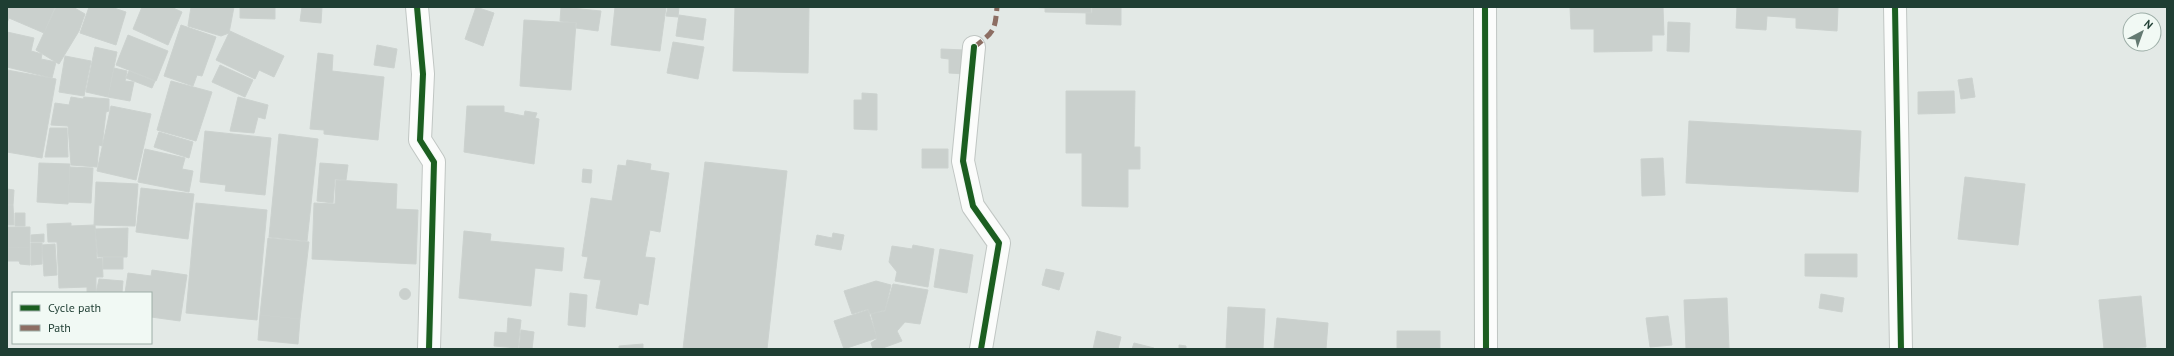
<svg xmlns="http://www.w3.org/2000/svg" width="2174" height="356" viewBox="0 0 2174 356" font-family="'PT Sans',sans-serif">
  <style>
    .building { fill: #cad0cd; stroke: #ccd2cf }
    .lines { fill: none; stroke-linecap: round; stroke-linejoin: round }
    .minor-casing { stroke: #c0c6c3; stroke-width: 24 }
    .minor { stroke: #fbfcfb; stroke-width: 22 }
    .quiet { stroke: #8d6e63; stroke-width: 5; stroke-dasharray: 10 5; stroke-linecap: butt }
    .cycleway-casing { stroke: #f1f9f4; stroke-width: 8 }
    .cycleway { stroke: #1b5e20; stroke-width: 6 }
  </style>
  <rect width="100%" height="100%" fill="#e3e9e6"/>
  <path class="building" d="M7 7H55L44 33 9 18 7 23Z
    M56 7H73L85 14 79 31 59 64 36 50Z
    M89 7H111L126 12 116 45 80 33Z
    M142 7H171L182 12 168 45 133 29Z
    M191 7H234L229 33 221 36 188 26Z
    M240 7H275V19L240 18Z
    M302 7H322L321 23 300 21Z
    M476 7 494 13 483 46 465 39Z
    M561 7 601 11 598 31 576 28 577 23 560 21Z
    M615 7H666L660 51 611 45Z
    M668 7H679L678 17 666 16Z
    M735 7 809 8 808 73 733 71Z
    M1030 7H1091V13L1045 12V8Z
    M1092 7H1121V25L1086 24V13H1092Z
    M1570 7H1663L1664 35H1652V51L1594 52V29H1571Z
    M1737 7H1838L1837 31 1796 28V18L1767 16 1766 30 1736 28Z
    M679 15 706 19 703 40 676 36Z
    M524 20 576 23 571 90 520 86Z
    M1668 22 1690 23 1689 52 1667 51Z
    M181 25 216 37 202 76 197 75 193 86 164 76Z
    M230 31 284 56 274 77 259 70 255 79 216 60Z
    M7 32 34 38 31 51 42 54 41 59 56 62 52 78 7 67Z
    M128 35 168 51 156 81 116 65Z
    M673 42 704 47 698 79 667 73Z
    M377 45 397 49 394 68 374 65Z
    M95 47 117 52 108 97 86 92Z
    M941 49 965 50V74L949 73V59L941 58Z
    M318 53 333 55 332 71 384 77 378 140 324 134V130L310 129Z
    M65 56 91 61 84 96 59 92Z
    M220 65 253 80 245 97 212 82Z
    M114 68 127 71 125 81 134 82 130 101 108 97Z
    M7 70 56 79 42 158 7 152Z
    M129 71 155 81 152 88 126 78Z
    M1972 78 1975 97 1961 99 1958 80Z
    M171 81 212 92 196 141 157 130Z
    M1066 91H1135L1134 147H1140V169H1128V207L1082 206V153H1066Z
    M1954 91 1955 113 1918 114V92Z
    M862 93 877 94V130L854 129V100H862Z
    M71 97 83 99 84 97 109 99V111L106 112 102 146 99 145 97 167 71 165 68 126 51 125 55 103 69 105Z
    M238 97 268 105 265 119 258 117 254 133 230 131Z
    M111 106 151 114 136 180 97 171Z
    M467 106H504V112L524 116 525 111 537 113 535 118 539 119 534 164 464 152Z
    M1689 121 1861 131 1858 192 1686 183Z
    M50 128H67L68 157H45Z
    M205 131 271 138 265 195 225 191 226 185 200 182Z
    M159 132 193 142 189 158 154 147Z
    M279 134 318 139 307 241 269 237Z
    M145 149 185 158 182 169 193 171 189 192 138 182Z
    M922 149H948V168H922Z
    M1663 158 1665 195 1642 196 1641 159Z
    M627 160 651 164 650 170 669 173 660 232 650 230 645 257 655 258 648 305 639 303 637 315 596 308 601 280 584 278 588 257 582 256 591 198 612 201 618 165 626 166Z
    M705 162 787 171 767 349H683Z
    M39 163 70 164 68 204 37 202Z
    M320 163 348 165 346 180 335 179 333 203 317 201Z
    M70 167 93 168 91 203 68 202Z
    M583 169 592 170 591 183 582 182Z
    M1965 177 2025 184 2018 245 1958 239Z
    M336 180 397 184 396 209 418 210 416 264 312 259 314 203 335 204Z
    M96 182 138 184 135 226 94 225Z
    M141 188 194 194 188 239 136 232Z
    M7 189 14 190 13 205H7Z
    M196 203 267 210 257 320 186 313Z
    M7 205H13L14 225H7Z
    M15 213H25V226H15Z
    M71 223V226L95 225 97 259 102 258 103 277H96V293H87V287L59 288 57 242H48L47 224Z
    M7 227H30V248L7 247Z
    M128 228 127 257H98L95 229Z
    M464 231 491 234 490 241 564 248 562 271 535 268 531 306 459 298Z
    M833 233 844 235 841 250 815 245 817 235 832 238Z
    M44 234V242H31V235Z
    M268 238 309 242 300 319 260 315Z
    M31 243H42V264L31 265Z
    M55 244 57 275 44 276 42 245Z
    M913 245 934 249 928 287 895 281 897 272 889 262 892 246 912 249Z
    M7 247 30 248V265L20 264 19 261H7Z
    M940 249 973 255 967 293 934 287Z
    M1805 254H1857V277L1805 276Z
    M103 257H123V269H103Z
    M1046 269 1064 273 1059 290 1042 285Z
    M152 270 187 275 180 321 151 317V293H125L128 273 151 276Z
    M99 279 123 281 122 293H96Z
    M876 281 891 285 885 310 870 314 868 309 852 314 844 291Z
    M893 284 928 290 920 324 905 322 897 331 902 341 880 349H873L871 343 877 339 871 314 885 311Z
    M399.5 294a5.5 5.5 0 1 1 11 0a5.5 5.5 0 1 1-11 0Z
    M570 293 587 295 585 327 568 325Z
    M1821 294 1844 298 1842 312 1819 308Z
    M2141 296 2146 347 2104 349 2099 300Z
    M1727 298 1729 349H1686L1684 300Z
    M1228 307 1265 309 1263 349H1226Z
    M868 310 877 338 844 349 834 321Z
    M260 315 300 319 298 344 258 340Z
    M1668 316 1672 345 1650 347 1646 318Z
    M508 318 521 320 518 348 494 346 495 332 507 333Z
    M1277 318 1328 323 1326 349H1274Z
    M521 330 534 332 532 349H519Z
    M1097 331 1121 337 1118 349H1093Z
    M1397 331H1440V349H1397Z
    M1134 343 1154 348V349H1132Z
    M643 344V349H619V346Z
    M1179 345 1186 346V349H1179Z"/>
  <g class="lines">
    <g class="minor-casing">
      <path id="minor" d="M417 7 423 74 420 140 434 162 429 349
        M1485 7 1486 349
        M1895 7 1901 349
        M974 47 963 161 973 206 999 243 981 349"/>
    </g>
    <use href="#minor" class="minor"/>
    <path class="quiet" d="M974 47C994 32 995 31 997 7"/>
    <g class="cycleway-casing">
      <path id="cycleway" d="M417 7 423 74 420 140 434 162 429 349
        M1485 7 1486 349
        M1895 7 1901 349
        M974 47 963 161 973 206 999 243 981 349"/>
    </g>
    <use href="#cycleway" class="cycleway"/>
  </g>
  <rect width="2174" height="356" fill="none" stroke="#1f3e33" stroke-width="16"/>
  <rect x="12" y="292" width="140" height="52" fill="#f1f9f4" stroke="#9daea7"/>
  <rect x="20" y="305" width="20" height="6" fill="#1b5e20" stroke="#9daea7"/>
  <text x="48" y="312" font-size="12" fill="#1f3e33">Cycle path</text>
  <rect x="20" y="325" width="20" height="6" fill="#8d6e63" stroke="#9daea7"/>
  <text x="48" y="332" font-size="12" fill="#1f3e33">Path</text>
  <g transform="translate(2142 32) rotate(41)"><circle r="19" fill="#f1f9f4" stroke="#9daea7"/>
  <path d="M0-3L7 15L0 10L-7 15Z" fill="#647a72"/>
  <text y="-6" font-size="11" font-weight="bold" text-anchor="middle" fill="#1f3e33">N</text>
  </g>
</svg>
